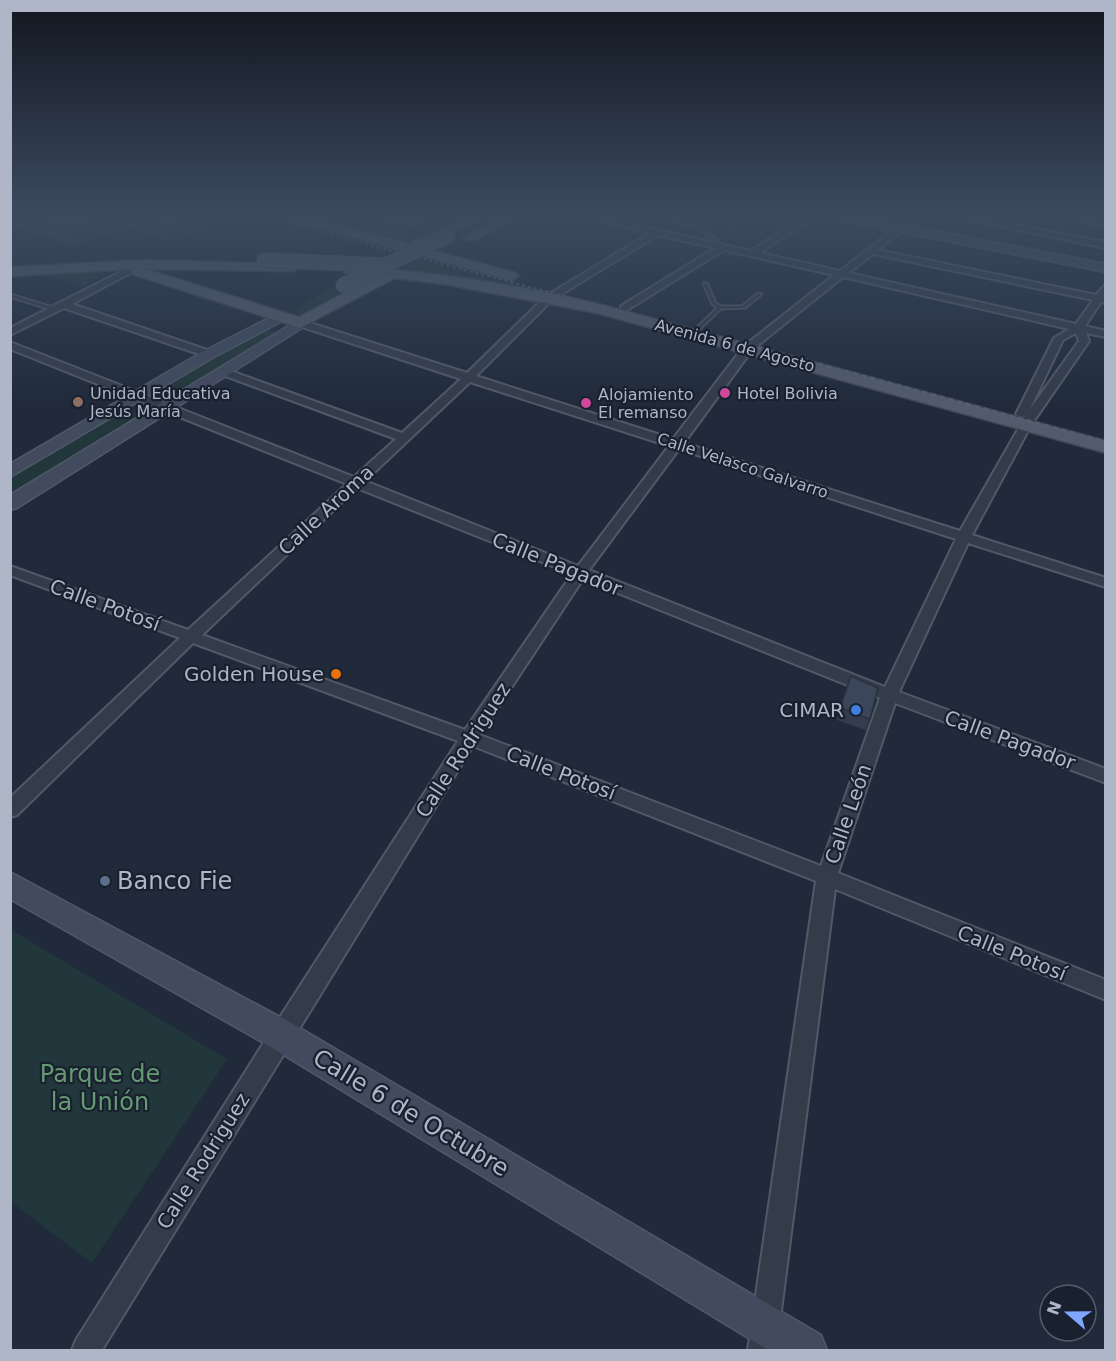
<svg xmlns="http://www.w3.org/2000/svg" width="1116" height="1361" viewBox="0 0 1116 1361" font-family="'DejaVu Sans',sans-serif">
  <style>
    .green { fill: #22373b }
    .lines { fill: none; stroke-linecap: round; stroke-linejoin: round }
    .lane-casing { stroke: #515968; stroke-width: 3 }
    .street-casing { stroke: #515968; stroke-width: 4 }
    .secondary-casing { stroke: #515968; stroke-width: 3 }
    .primary-casing { stroke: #3d4554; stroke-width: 3 }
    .path { stroke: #405458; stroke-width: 2; stroke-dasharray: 2 2; stroke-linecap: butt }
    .lane { fill: #343c4a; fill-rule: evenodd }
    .street { fill: #343c4a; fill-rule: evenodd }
    .secondary { fill: #424a5e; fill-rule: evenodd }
    .primary { fill: #525b6b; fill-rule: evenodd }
    .rail-far1 { stroke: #555f72; stroke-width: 2; stroke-dasharray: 3 3; stroke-linecap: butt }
    .rail { stroke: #555f72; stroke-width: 3; stroke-dasharray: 4.5 4.5; stroke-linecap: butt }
    .primary-bridge-casing { stroke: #3d4554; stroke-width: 16; stroke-linecap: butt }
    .primary-bridge { stroke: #525b6b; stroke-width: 15 }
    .wall { fill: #343c4d }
    .shaded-wall { fill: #2a313f }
    .building { fill: #3c465a; stroke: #2a313f; stroke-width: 1.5 }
    .hotel-dot { fill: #d1479c; stroke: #19212f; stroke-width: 2 }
    .education-dot { fill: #8d6e63; stroke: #19212f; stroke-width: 2 }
    .food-dot { fill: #e8710a; stroke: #19212f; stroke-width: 2 }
    .shop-dot { fill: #3f7fe0; stroke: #19212f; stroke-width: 2 }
    .service-dot { fill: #5c6f8a; stroke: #19212f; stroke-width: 2 }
    .labels { text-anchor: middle; stroke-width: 4.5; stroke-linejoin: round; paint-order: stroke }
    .far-street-label { font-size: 16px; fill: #aeb6c7; stroke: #19212f }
    .far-poi-label { font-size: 16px; fill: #aeb6c7; stroke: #19212f; text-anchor: start }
    .street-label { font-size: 20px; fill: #aeb6c7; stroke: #19212f }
    .poi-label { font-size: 20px; fill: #aeb6c7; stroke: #19212f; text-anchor: end }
    .near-poi-label { font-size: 24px; fill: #aeb6c7; stroke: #19212f; text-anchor: start }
    .near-park-label { font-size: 24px; fill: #659974; stroke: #19212f }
    .near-street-label { font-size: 24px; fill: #aeb6c7; stroke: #19212f }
  </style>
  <rect width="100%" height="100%" fill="#202a3a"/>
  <path class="green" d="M390 256 412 258 539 290 537 293 387 270 380 259Z
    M92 270 107 273 84 286 41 274Z
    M357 274 372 276 311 312 301 315 293 313 295 309Z
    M265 329 277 332 278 335 183 391 168 389V384L250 333Z
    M135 409 148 411V414L11 500V478L122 412Z
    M11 930 227 1059 92 1263 11 1202Z"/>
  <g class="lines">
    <g class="lane-casing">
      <path id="lane" d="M653 215H660L700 226 725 247 721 248 698 228Z
        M703 283H707L716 303 721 306H742L758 293 762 294 745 308 721 309 700 329 698 328V326L717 308 712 304Z
        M10 294 56 308V309L52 310 10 297Z"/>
    </g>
    <g class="street-casing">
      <path id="street" d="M575 215H590L751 251 807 215H817L760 253 840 271 912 215H921L878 250 1096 295 1106 284V303L1101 302 1085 326 1106 331V337L1086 333 1089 341 1031 425 972 535 1106 578V587L968 543 899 692 1106 769V783L895 703 838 873 1106 980V1000L835 889 776 1350H748L816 881 473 746 102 1350H72L76 1340 273 1028 458 741 193 643 17 815 10 817V798L180 638 10 575V566L188 630 347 484 10 349V342L354 477 396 439 220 374V370H228L402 433 461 379 296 325V321H304L467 373 546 296 650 233ZM658 235 715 248 621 306V310H627L724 250 834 275 744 346 673 439 476 376 552 300ZM873 254 1093 300 1076 324 849 273ZM843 277 1069 329 1054 338 1016 414 1018 416 1025 417 960 531 684 443 752 350ZM1076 333 1079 341 1030 409 1063 340ZM470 382 669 446 578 566 365 481ZM679 449 956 539 885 687 589 570ZM357 488 572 574 465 730 202 635ZM583 579 880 698 821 866 480 735Z
        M944 215H961L1106 242V248Z
        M1052 215H1070L1106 221V226Z
        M128 268 136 270 72 304 213 352V356H205L64 308 10 335V328Z"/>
    </g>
    <g class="secondary-casing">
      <path id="secondary" d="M828 215H853L1106 264V272L834 219Z
        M279 313 284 314 286 317 284 320 214 357 10 477V464L204 351Z
        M300 319 305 320 307 323 305 326 17 508 10 510V495Z
        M10 872 293 1024 821 1335 827 1350H768L269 1046 10 899Z"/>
    </g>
    <g class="primary-casing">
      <path id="primary" d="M280 215H302L410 244 412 241 473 215H491L421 247 516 273 519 276 511 281 506 279 282 218Z
        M504 215H522L475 240H465L463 237Z
        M146 260 299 264 301 267 294 271 145 269 299 317 376 276 345 273 343 270 350 266C436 272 522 285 606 306L1106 441V453L597 313 444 284 395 278 300 328 132 274 131 269 10 276V267Z"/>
    </g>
    <path class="path" d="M735 215 726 221 743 238"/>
    <use href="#lane" class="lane"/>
    <use href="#street" class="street"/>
    <use href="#secondary" class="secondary"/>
    <use href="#primary" class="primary"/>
    <path class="rail-far1" d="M255 215 755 346"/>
    <path class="rail" d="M749 345 1106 442"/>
    <g class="primary-bridge-casing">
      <path id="primary-bridge" d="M264 260 383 265
        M343 285 448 236"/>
    </g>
    <use href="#primary-bridge" class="primary-bridge"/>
  </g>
  <path class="wall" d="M13 215H243L171 241 127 228 76 246 17 227Z
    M379 215H455L456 220 409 241 367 230 366 220Z
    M693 215H727L717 221 704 222 698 216Z
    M878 688 866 730 837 720 840 708Z"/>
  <path class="shaded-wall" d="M120 215H124L127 228 76 246 72 231Z
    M201 215H243L171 241 167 227Z
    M444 215H455L456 220 409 241 408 231Z
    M717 215H727L717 221Z"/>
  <path class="building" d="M20 215H120L72 231Z
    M128 215H201L167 227Z
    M379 215H444L408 231 366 220Z
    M851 676 878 688 870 719 840 708Z"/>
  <linearGradient id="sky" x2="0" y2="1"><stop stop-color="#121720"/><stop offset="0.53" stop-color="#3c4a60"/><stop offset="1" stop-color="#3c4a60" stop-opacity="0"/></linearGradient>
  <rect width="1116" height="406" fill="url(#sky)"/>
  <g class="hotel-dot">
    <circle cx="725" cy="393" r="6"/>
    <circle cx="586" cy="403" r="6"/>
  </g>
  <circle class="education-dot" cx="78" cy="402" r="6"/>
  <circle class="food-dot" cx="336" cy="674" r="6"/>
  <circle class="shop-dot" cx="856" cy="710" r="6"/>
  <circle class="service-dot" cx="105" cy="881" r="6"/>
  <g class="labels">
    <g class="far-street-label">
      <text transform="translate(735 345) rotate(15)" y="6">Avenida 6 de Agosto</text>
      <text transform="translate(743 465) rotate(18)" y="6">Calle Velasco Galvarro</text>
    </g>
    <g class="far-poi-label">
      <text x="90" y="399">Unidad Educativa<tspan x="90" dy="18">Jesús María</tspan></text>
      <text x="737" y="399">Hotel Bolivia</text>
      <text x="598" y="400">Alojamiento<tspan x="598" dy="18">El remanso</tspan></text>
    </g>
    <g class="street-label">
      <text transform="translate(326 510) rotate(-43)" y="7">Calle Aroma</text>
      <text transform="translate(557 564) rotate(22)" y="7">Calle Pagador</text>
      <text transform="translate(105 605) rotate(20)" y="7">Calle Potosí</text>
      <text transform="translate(1010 740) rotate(20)" y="7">Calle Pagador</text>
      <text transform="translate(463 750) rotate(-57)" y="7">Calle Rodriguez</text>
      <text transform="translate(561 773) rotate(21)" y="7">Calle Potosí</text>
      <text transform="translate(848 814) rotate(-71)" y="7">Calle León</text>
      <text transform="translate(1012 953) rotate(22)" y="7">Calle Potosí</text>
      <text transform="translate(203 1161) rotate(-58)" y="7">Calle Rodriguez</text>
    </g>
    <g class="poi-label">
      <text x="324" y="681">Golden House</text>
      <text x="844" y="717">CIMAR</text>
    </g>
    <g class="near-poi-label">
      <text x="117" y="889">Banco Fie</text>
    </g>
    <g class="near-park-label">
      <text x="100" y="1082">Parque de<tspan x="100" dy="28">la Unión</tspan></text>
    </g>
    <g class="near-street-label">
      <text transform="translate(411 1113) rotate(31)" y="8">Calle 6 de Octubre</text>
    </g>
  </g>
  <rect width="1116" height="1361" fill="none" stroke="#aeb6c7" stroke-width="24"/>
  <g transform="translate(1068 1313) rotate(290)"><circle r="28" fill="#19212f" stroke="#555d6c" stroke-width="1.5"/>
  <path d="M0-4.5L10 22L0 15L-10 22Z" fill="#7ea7fd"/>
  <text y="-9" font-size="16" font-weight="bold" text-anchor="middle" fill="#aeb6c7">N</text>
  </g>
</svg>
